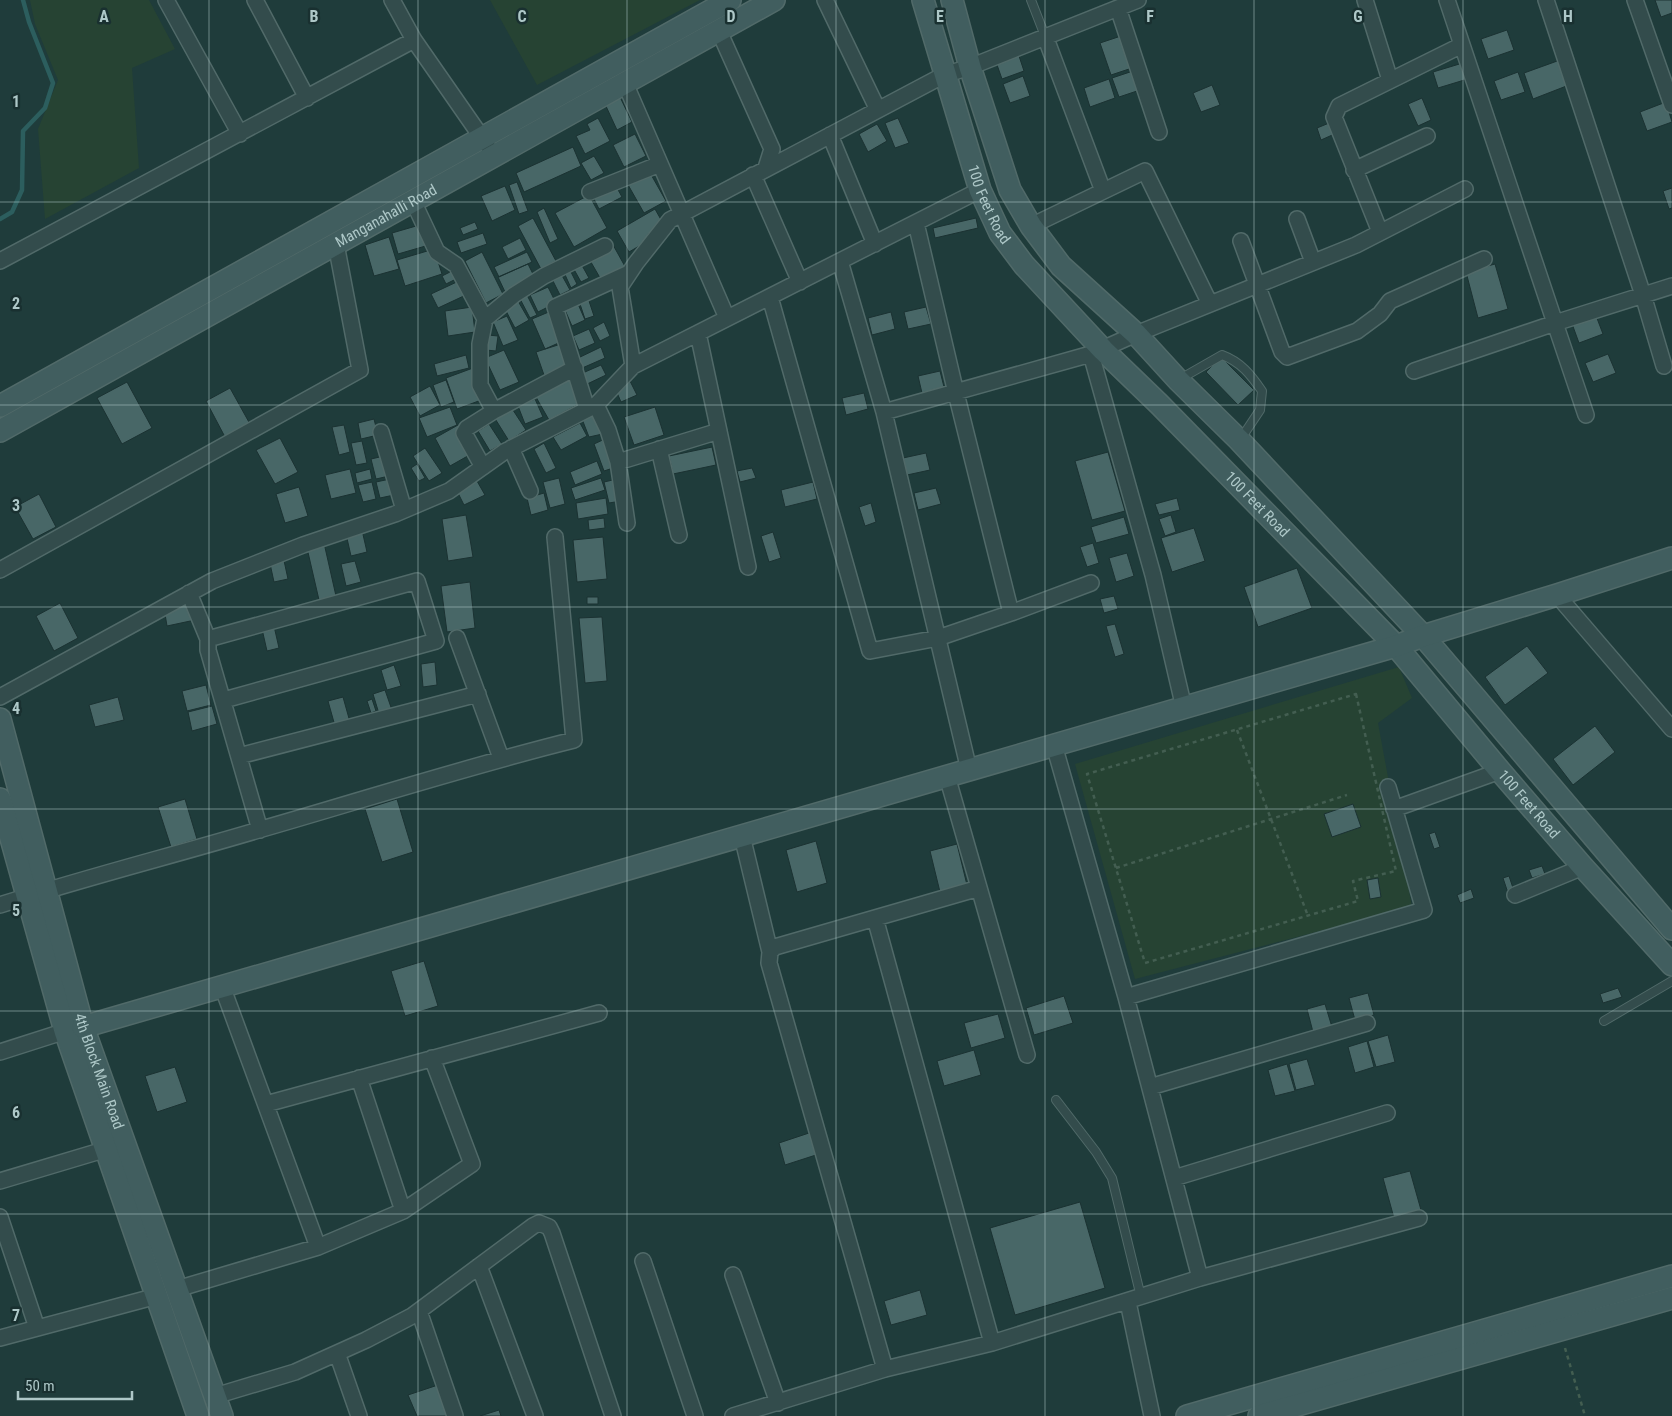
<svg xmlns="http://www.w3.org/2000/svg" width="1672" height="1416" viewBox="0 0 1672 1416" font-family="'Roboto Condensed',sans-serif">
  <style>
    .green { fill: #264333 }
    .lines { fill: none; stroke-linecap: round; stroke-linejoin: round }
    .stream { stroke: #2c5e5e; stroke-width: 4.5 }
    .building { fill: #486767; stroke: #1b3232 }
    .lane-casing { stroke: #516a69; stroke-width: 10 }
    .street-casing { stroke: #516a69; stroke-width: 18 }
    .secondary-casing { stroke: #516a69; stroke-width: 24 }
    .path { stroke: #435e51; stroke-width: 2.5; stroke-dasharray: 4 4; stroke-linecap: butt }
    .lane { stroke: #334c4c; stroke-width: 8 }
    .street { stroke: #334c4c; stroke-width: 15 }
    .secondary { stroke: #415e5f; stroke-width: 21 }
    .grid { fill: none; stroke: #aec8c8; stroke-width: 1; stroke-opacity: 0.55 }
    .labels { text-anchor: middle; stroke-width: 5; stroke-linejoin: round; paint-order: stroke }
    .street-label { font-size: 15px; fill: #aec8c8; stroke: #193030 }
    .grid-label { font-size: 16px; text-anchor: middle; font-weight: bold; fill: #aec8c8; stroke: #193030; stroke-width: 5; stroke-linejoin: round; paint-order: stroke }
  </style>
  <rect width="100%" height="100%" fill="#1f3c3b"/>
  <path class="green" d="M30 0H149L175 49 132 68 139 168 45 219 38 129 58 80 35 24Z
    M490 0H700L537 85Z
    M1399 667 1412 698 1378 723 1412 907 1135 979 1075 764Z"/>
  <g class="lines">
    <path class="stream" d="M0 219 12 212 22 190 23 131 45 108 53 83 29 22 23 0"/>
  </g>
  <path class="building" d="M1655 0H1672V13L1661 17Z
    M1507 30 1514 50 1488 59 1481 39Z
    M1124 35 1135 67 1111 75 1100 43Z
    M1018 53 1024 71 1002 79 996 62Z
    M1560 60 1569 85 1533 99 1524 73Z
    M1466 62 1471 78 1438 88 1433 72Z
    M1133 71 1140 90 1119 97 1112 78Z
    M1518 72 1525 92 1501 100 1494 81Z
    M1023 76 1030 96 1010 103 1003 84Z
    M1109 79 1115 98 1090 107 1084 88Z
    M1212 85 1220 105 1201 112 1193 93Z
    M620 97 632 122 617 130 605 104Z
    M1422 98 1431 120 1418 126 1408 104Z
    M1666 102 1672 122 1647 131 1640 112Z
    M598 118 610 141 585 154 576 136 590 130 587 124Z
    M898 118 909 143 895 148 885 123Z
    M1334 121 1339 132 1321 140 1317 128Z
    M877 124 887 141 868 152 859 134Z
    M635 134 646 156 624 167 613 145Z
    M573 147 581 166 524 192 516 173Z
    M594 156 604 173 591 180 581 163Z
    M649 171 666 201 644 213 627 183Z
    M517 182 528 211 519 214 509 185Z
    M505 186 515 210 492 221 481 196Z
    M616 186 622 197 599 209 593 197Z
    M1672 188V208L1669 209 1663 191Z
    M589 195 607 228 574 247 555 213Z
    M544 208 558 239 550 243 537 212Z
    M655 209 664 225 648 234 651 239 629 252 617 231Z
    M533 218 556 261 541 269 518 226Z
    M976 218 978 228 935 238 933 228Z
    M475 222 478 229 463 235 460 228Z
    M423 224 429 245 398 254 392 233Z
    M483 233 487 244 461 253 457 242Z
    M389 237 399 269 374 276 365 245Z
    M520 238 526 250 508 259 502 247Z
    M612 243 627 270 603 283 588 257Z
    M434 249 442 274 405 286 397 260Z
    M482 252 503 294 486 303 465 261Z
    M527 252 532 262 499 277 494 267Z
    M579 260 589 278 581 282 571 264Z
    M528 264 536 280 506 294 498 277Z
    M1495 264 1508 309 1478 318 1466 272Z
    M568 266 577 284 571 288 562 268Z
    M454 270 458 278 446 284 442 276Z
    M559 270 570 290 560 295 550 275Z
    M461 280 468 294 438 308 431 294Z
    M548 287 556 303 538 312 530 295Z
    M525 291 537 315 530 318 518 295Z
    M588 298 594 316 585 319 579 301Z
    M518 301 529 320 515 328 505 309Z
    M578 304 585 320 572 326 565 310Z
    M472 307 475 332 448 336 445 311Z
    M926 307 931 324 908 329 904 312Z
    M551 311 563 341 545 349 532 319Z
    M891 312 895 329 872 335 868 318Z
    M1595 313 1603 334 1579 343 1571 321Z
    M507 316 518 340 503 346 493 322Z
    M604 322 610 336 600 341 593 328Z
    M589 329 595 343 579 350 573 336Z
    M488 335 498 336 496 351 486 350Z
    M564 343 572 366 544 375 536 352Z
    M601 347 605 358 580 369 576 359Z
    M504 350 519 382 500 390 485 358Z
    M1608 354 1616 373 1593 382 1585 363Z
    M466 355 469 368 437 376 434 364Z
    M1221 357 1254 390 1238 405 1206 372Z
    M601 365 606 375 583 386 578 375Z
    M473 368 484 399 457 409 446 378Z
    M940 371 944 387 922 393 918 376Z
    M570 378 583 402 549 420 536 397Z
    M446 380 454 402 441 407 433 385Z
    M630 381 637 395 621 402 615 388Z
    M127 382 152 428 122 444 97 398Z
    M430 386 440 405 420 416 410 397Z
    M230 388 250 424 225 437 206 401Z
    M864 393 868 409 846 415 842 398Z
    M535 399 543 417 525 424 518 406Z
    M450 407 457 425 427 437 419 418Z
    M511 407 526 430 509 441 494 417Z
    M655 407 664 435 634 445 624 417Z
    M597 414 607 433 589 437 582 419Z
    M374 419 378 435 361 439 358 423Z
    M580 423 587 436 561 450 553 437Z
    M489 424 502 444 490 451 478 431Z
    M344 425 350 452 339 455 332 427Z
    M458 425 473 453 450 466 435 438Z
    M280 438 298 472 275 484 256 450Z
    M607 438 616 467 604 471 594 444Z
    M362 441 367 463 356 465 351 443Z
    M544 443 556 468 546 473 534 449Z
    M712 447 716 465 673 474 669 456Z
    M425 448 442 473 429 481 413 456Z
    M1108 452 1125 511 1092 520 1075 461Z
    M926 453 930 470 907 475 903 458Z
    M384 456 389 476 376 479 371 459Z
    M597 461 602 474 575 485 570 472Z
    M417 464 425 478 419 481 411 468Z
    M752 468 756 478 740 482 737 471Z
    M350 469 356 493 331 499 325 475Z
    M370 469 372 479 357 483 355 473Z
    M559 478 565 504 550 508 543 482Z
    M601 478 605 490 575 500 571 488Z
    M390 479 394 495 380 498 376 482Z
    M617 479 621 501 609 503 604 482Z
    M477 481 485 495 464 505 457 491Z
    M372 482 376 499 363 502 358 485Z
    M813 482 817 499 785 507 781 490Z
    M299 487 308 516 285 523 276 494Z
    M936 488 941 504 918 510 914 493Z
    M544 493 548 510 531 515 527 498Z
    M39 494 56 527 33 539 15 507Z
    M606 498 608 514 578 519 576 503Z
    M1177 498 1180 510 1159 515 1155 504Z
    M871 503 876 522 865 526 859 507Z
    M466 515 473 557 448 561 442 519Z
    M1171 515 1176 532 1165 536 1159 519Z
    M1124 517 1129 534 1096 543 1091 527Z
    M604 518 605 528 589 530 588 520Z
    M1194 528 1205 561 1172 572 1161 538Z
    M362 530 367 552 351 556 346 534Z
    M773 532 781 558 769 562 761 536Z
    M603 537 607 579 577 582 573 540Z
    M324 543 336 596 319 600 307 548Z
    M1093 543 1099 563 1087 567 1080 547Z
    M1127 553 1134 576 1116 582 1109 558Z
    M283 556 288 579 274 582 269 559Z
    M355 561 361 582 346 586 341 564Z
    M1297 568 1312 608 1258 627 1244 587Z
    M470 582 475 628 447 632 441 586Z
    M1114 596 1118 609 1104 613 1100 599Z
    M587 597H598V604H587Z
    M191 602 195 620 167 626 164 608Z
    M60 603 78 638 54 651 36 616Z
    M602 617 607 681 585 683 579 618Z
    M1115 624 1124 654 1115 657 1106 626Z
    M274 626 279 648 267 651 262 629Z
    M1527 646 1548 673 1505 705 1485 677Z
    M435 662 437 685 423 687 421 664Z
    M394 665 401 686 387 690 381 670Z
    M206 685 211 705 187 711 182 691Z
    M385 690 393 713 380 717 373 694Z
    M118 697 124 720 95 727 89 705Z
    M343 697 350 722 335 726 328 701Z
    M372 699 376 711 371 713 367 701Z
    M212 706 217 724 192 731 188 712Z
    M1595 726 1615 752 1573 785 1553 759Z
    M185 799 197 839 171 847 158 807Z
    M397 799 413 852 382 862 365 809Z
    M1353 804 1361 827 1332 837 1324 814Z
    M1435 832 1440 847 1434 849 1429 834Z
    M816 841 827 883 797 892 786 850Z
    M957 844 967 885 940 892 930 851Z
    M1542 866 1545 874 1532 878 1529 870Z
    M1509 876 1515 894 1509 896 1503 878Z
    M1378 878 1381 897 1370 899 1367 880Z
    M1471 889 1474 898 1460 903 1457 895Z
    M424 961 438 1006 405 1016 391 971Z
    M1618 988 1622 997 1603 1003 1600 994Z
    M1368 993 1374 1015 1355 1020 1349 998Z
    M1064 996 1073 1023 1034 1035 1026 1008Z
    M1325 1004 1332 1027 1313 1032 1307 1009Z
    M998 1014 1005 1038 971 1048 964 1023Z
    M1388 1035 1395 1062 1376 1067 1368 1041Z
    M1367 1041 1374 1067 1355 1073 1348 1047Z
    M974 1050 981 1075 944 1086 937 1061Z
    M1307 1059 1315 1085 1296 1090 1289 1064Z
    M1287 1064 1295 1091 1275 1096 1268 1070Z
    M175 1067 187 1102 157 1112 145 1076Z
    M812 1132 819 1154 785 1165 779 1143Z
    M1410 1171 1421 1210 1394 1218 1383 1178Z
    M1080 1202 1105 1288 1015 1315 990 1228Z
    M920 1290 927 1315 891 1325 884 1301Z
    M438 1385 449 1416H417L408 1395Z
    M499 1410 501 1416H480Z"/>
  <g class="lines">
    <g class="lane-casing">
      <path id="lane" d="M1031 0 1045 36
        M1180 379 1222 355C1241 362 1251 375 1262 391L1260 410 1240 440
        M1604 1021 1672 981
        M1056 1100 1096 1152 1112 1178 1141 1297"/>
    </g>
    <g class="street-casing">
      <path id="street" d="M166 0 240 134
        M255 0 307 98
        M392 0 414 40 487 145
        M825 0 878 110
        M1365 0 1390 80
        M1447 0 1555 323 1672 286
        M1546 0 1643 295 1664 366
        M1635 0 1672 105
        M1118 8 1159 132
        M719 31 772 149 766 168
        M1045 36 1103 191
        M625 83 727 318
        M830 135 875 244
        M1354 170 1427 136
        M753 175 800 282
        M590 192 660 164
        M413 201 437 252 456 265 485 319
        M1297 219 1313 262
        M916 223 956 393 1011 613
        M1031 226 1145 171 1210 304
        M1380 232 1334 117 1339 106 1462 45
        M1241 241 1282 352 1287 357 1357 331 1380 314 1390 301 1484 259
        M0 261 414 40
        M840 261 884 412 969 770
        M770 297 870 651 938 638 1011 613 1091 583
        M698 333 748 567
        M633 366 980 190
        M1414 371 1555 323 1586 415
        M596 405 608 430 618 462 627 523
        M587 409 555 307 629 273
        M494 411 575 368
        M884 412 1091 354
        M381 432 404 510
        M511 448 530 491
        M659 449 679 535
        M618 462 719 431
        M483 467 464 433 467 428 494 411 480 385V344L485 319 514 295 544 276 605 246
        M0 570 360 370 336 244
        M189 593 208 639V650L260 830
        M1557 595 1672 729
        M457 638 501 758
        M208 639 417 581 436 641 224 700
        M0 697 212 581 303 545 395 514 449 491 504 452 596 405 633 366 620 287 636 263 670 220 944 75 970 67 1138 0
        M1184 708 1153 575 1091 354 1136 334 1356 245 1465 189
        M1054 745 1126 997 1200 1278
        M239 756 478 694
        M947 776 1027 1055
        M1394 809 1500 771
        M742 836 770 952
        M1515 895 1583 867
        M0 905C87 877 175 855 262 829 366 799 469 766 574 740L555 537
        M875 918 992 1343
        M222 986 318 1247
        M1126 997 1424 910 1388 787
        M0 1052 75 1028
        M359 1078 403 1211
        M1150 1087 1367 1023
        M266 1104 599 1013
        M1174 1178 1387 1113
        M0 1181 107 1149
        M0 1217 37 1328
        M643 1261 695 1416
        M479 1266 535 1416
        M733 1275 778 1403
        M177 1289 318 1247 403 1211 472 1164 432 1058
        M1128 1302 1152 1416
        M419 1311 455 1416
        M0 1338 157 1296
        M337 1353 359 1416
        M885 1369 769 963 770 952 775 947 979 888
        M215 1396 295 1372 366 1340 412 1316 533 1226 539 1223 549 1227 552 1233 613 1416
        M733 1416 885 1369 992 1343 1200 1278 1419 1218"/>
    </g>
    <g class="secondary-casing">
      <g id="secondary">
        <path id="s1" d="M923 0 980 190 1000 233 1024 265 1103 350 1159 404 1396 646 1500 771 1583 867 1672 965"/>
        <path d="M952 0 970 67 1010 190 1031 226 1061 266 1136 334 1178 380 1239 440 1423 636 1672 929"/>
        <path d="M0 406 730 0"/>
        <path id="s2" d="M0 431 774 0"/>
        <path id="s3" d="M0 719 83 1027 222 1416"/>
        <path d="M0 799 65 1031 198 1416"/>
        <path d="M83 1027 1396 646 1423 636 1557 595 1672 558"/>
        <path d="M1187 1416 1672 1276"/>
        <path d="M1259 1416 1672 1298"/>
      </g>
    </g>
    <path class="path" d="M1356 694 1396 871 1353 881 1358 901 1145 963 1087 774Z
      M1237 730 1308 916
      M1116 868 1347 795
      M1565 1348 1585 1416"/>
    <use href="#lane" class="lane"/>
    <use href="#street" class="street"/>
    <use href="#secondary" class="secondary"/>
  </g>
  <path class="grid" d="M209 0V1416M418 0V1416M627 0V1416M836 0V1416M1045 0V1416M1254 0V1416M1463 0V1416M0 202H1672M0 405H1672M0 607H1672M0 809H1672M0 1011H1672M0 1214H1672"/>
  <g class="labels">
    <g class="street-label">
      <text dy="5" stroke="none"><textPath href="#s1" startOffset="215">100 Feet Road</textPath></text>
      <text dy="5" stroke="none"><textPath href="#s2" startOffset="442">Manganahalli Road</textPath></text>
      <text dy="5" stroke="none"><textPath href="#s1" startOffset="620">100 Feet Road</textPath></text>
      <text dy="5" stroke="none"><textPath href="#s1" startOffset="1025">100 Feet Road</textPath></text>
      <text dy="5" stroke="none"><textPath href="#s3" startOffset="366">4th Block Main Road</textPath></text>
    </g>
  </g>
  <g class="grid-label">
    <text x="104" y="22">A</text>
    <text x="314" y="22">B</text>
    <text x="522" y="22">C</text>
    <text x="731" y="22">D</text>
    <text x="940" y="22">E</text>
    <text x="1150" y="22">F</text>
    <text x="1358" y="22">G</text>
    <text x="1568" y="22">H</text>
    <text x="16" y="107">1</text>
    <text x="16" y="309">2</text>
    <text x="16" y="511">3</text>
    <text x="16" y="714">4</text>
    <text x="16" y="916">5</text>
    <text x="16" y="1118">6</text>
    <text x="16" y="1321">7</text>
  </g>
  <path d="M18 1391v8h114v-8" fill="none" stroke="#aec8c8" stroke-width="2.5"/>
  <text x="25" y="1391" font-size="15" fill="#aec8c8" stroke="#193030" stroke-width="4" paint-order="stroke">50 m</text>
</svg>
